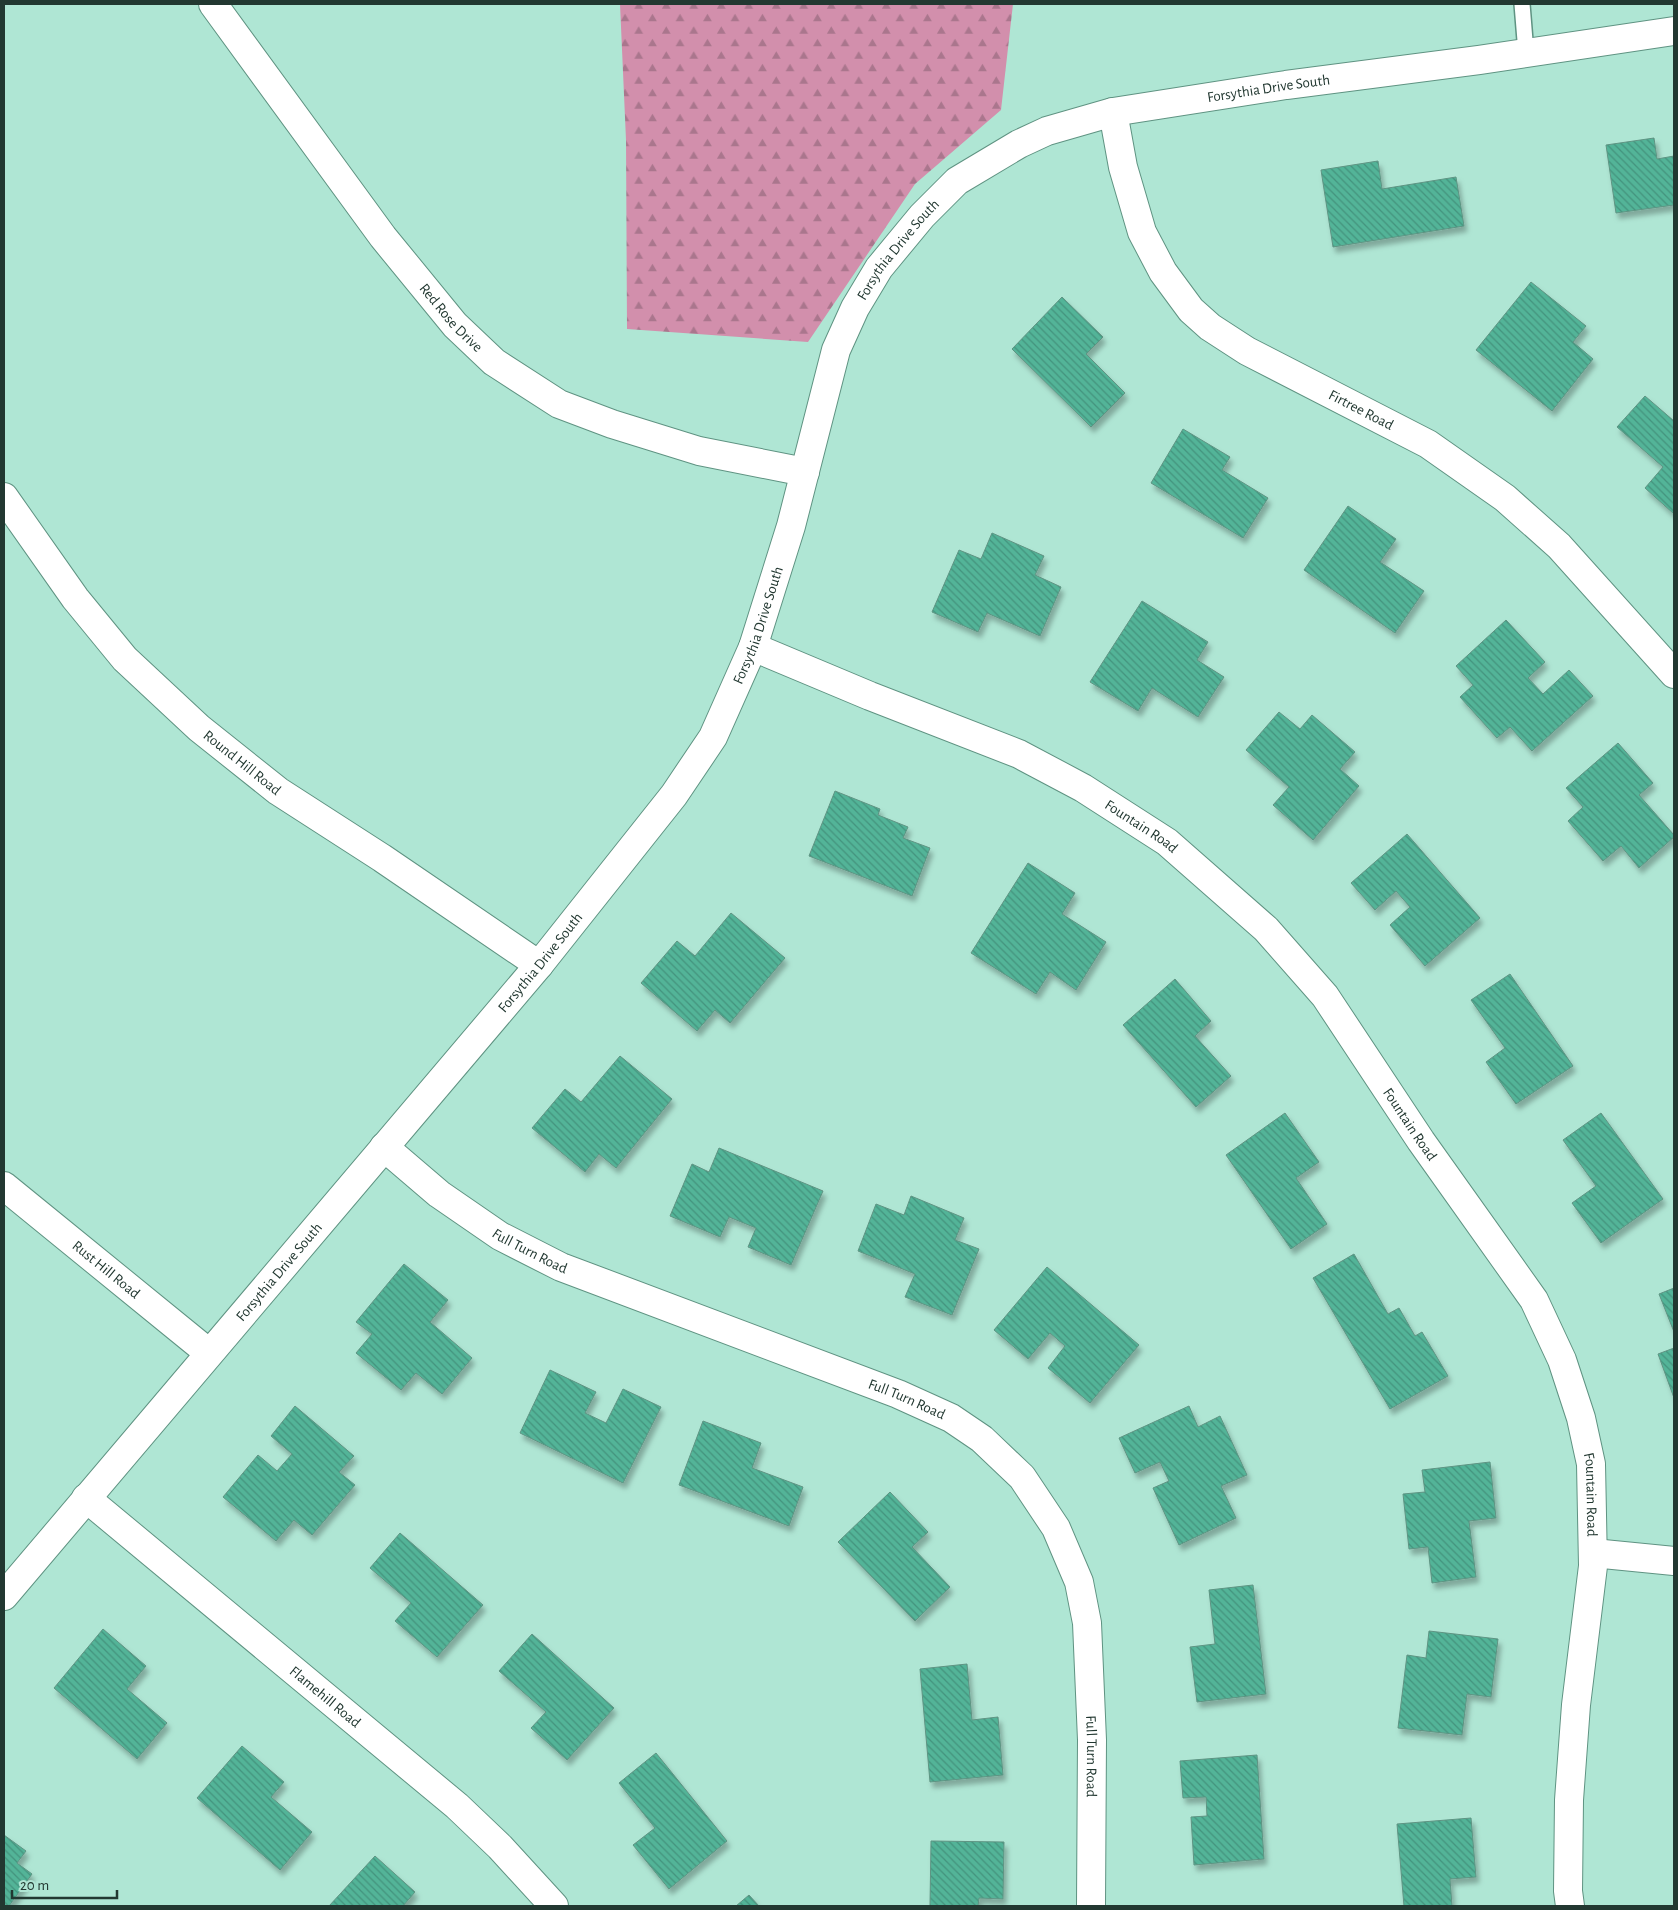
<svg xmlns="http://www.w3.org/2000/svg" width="1678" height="1910" viewBox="0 0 1678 1910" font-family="'Alegreya Sans',sans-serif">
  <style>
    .forest { fill: url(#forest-firs) }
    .building { fill: url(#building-back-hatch); stroke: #5f9483; filter: url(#shadow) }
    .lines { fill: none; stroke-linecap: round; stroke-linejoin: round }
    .lane-casing { stroke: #5f9382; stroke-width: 18 }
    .street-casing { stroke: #5f9382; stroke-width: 30 }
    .lane { stroke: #fff; stroke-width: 15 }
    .street { stroke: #fff; stroke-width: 28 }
    .labels { text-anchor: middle; stroke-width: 4.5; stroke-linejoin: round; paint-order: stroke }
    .street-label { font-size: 15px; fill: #223831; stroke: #afe6d4 }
  </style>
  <defs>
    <pattern id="forest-firs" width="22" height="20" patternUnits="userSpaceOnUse" patternTransform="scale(1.25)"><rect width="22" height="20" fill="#d28fac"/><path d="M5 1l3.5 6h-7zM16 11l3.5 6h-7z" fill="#aa768d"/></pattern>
    <pattern id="building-back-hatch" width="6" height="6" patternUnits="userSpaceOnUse" patternTransform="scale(1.25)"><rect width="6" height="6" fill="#53b498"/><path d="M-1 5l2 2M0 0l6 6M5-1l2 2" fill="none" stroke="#44937d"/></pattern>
    <filter id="shadow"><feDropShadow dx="3" dy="5.5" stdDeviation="2.5" flood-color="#0004"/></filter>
  </defs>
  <rect width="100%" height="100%" fill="#afe6d4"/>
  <path class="forest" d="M620 4H1013L1001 110 915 184 808 342 627 329 626 140Z"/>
  <path class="building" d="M1654 138 1657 159 1674 156V205L1616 213 1606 145Z
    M1378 161 1382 189 1456 177 1464 226 1333 247 1321 170Z
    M1531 282 1586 326 1573 342 1593 359 1552 411 1476 350Z
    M1062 297 1103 337 1086 354 1125 393 1091 427 1012 349Z
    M1645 396 1674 421V514L1645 488 1663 467 1617 427Z
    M1183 429 1230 457 1222 470 1268 498 1243 538 1151 483Z
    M1348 506 1396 539 1380 562 1424 591 1395 633 1304 570Z
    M992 533 1044 556 1035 575 1061 587 1040 636 987 613 978 632 932 612 959 550 981 559Z
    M1142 601 1208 642 1197 660 1224 677 1198 717 1152 688 1138 711 1090 682Z
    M1506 620 1545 662 1528 678 1543 694 1569 670 1593 696 1532 751 1510 727 1497 738 1460 697 1473 685 1456 666Z
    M1279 712 1300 729 1312 715 1355 752 1340 769 1359 786 1313 840 1273 805 1289 787 1246 750Z
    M1618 743 1653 783 1639 795 1674 835V837L1639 868 1621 846 1603 861 1568 821 1583 807 1566 788Z
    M835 791 880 809 878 815 908 827 903 838 930 848 912 896 809 856Z
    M1407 834 1480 918 1425 966 1390 925 1410 907 1396 891 1375 910 1351 883Z
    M1028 863 1075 893 1062 914 1106 942 1076 990 1050 972 1036 994 971 953Z
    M731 913 785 958 730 1023 715 1010 697 1031 641 983 677 941 695 956Z
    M1510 974 1573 1066 1516 1104 1486 1062 1505 1048 1471 1000Z
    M1175 979 1211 1021 1195 1036 1231 1076 1196 1107 1123 1025Z
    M620 1056 672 1099 616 1168 599 1154 585 1172 532 1128 565 1089 581 1102Z
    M1285 1113 1319 1162 1296 1178 1327 1224 1291 1249 1226 1155Z
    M1601 1113 1663 1199 1601 1243 1572 1203 1596 1186 1563 1140Z
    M719 1148 823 1191 791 1265 748 1247 756 1228 729 1217 720 1237 670 1216 692 1164 709 1172Z
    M911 1196 964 1218 955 1240 979 1249 952 1315 905 1297 915 1274 858 1251 876 1204 904 1215Z
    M1354 1254 1388 1314 1399 1308 1415 1336 1422 1332 1448 1376 1390 1409 1313 1278Z
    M404 1264 448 1300 430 1322 472 1358 442 1394 416 1373 401 1390 356 1353 372 1334 356 1322Z
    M1047 1267 1139 1345 1090 1403 1048 1368 1065 1346 1050 1333 1028 1359 994 1330Z
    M1674 1288V1332L1659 1294Z
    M1674 1348V1398L1658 1354Z
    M550 1370 596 1392 585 1413 606 1423 623 1389 661 1407 623 1483 520 1433Z
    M295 1406 354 1456 339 1472 355 1485 312 1535 294 1520 276 1541 223 1497 258 1455 277 1471 292 1454 271 1436Z
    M1189 1406 1198 1427 1220 1416 1247 1475 1221 1486 1236 1518 1179 1545 1153 1488 1169 1481 1160 1462 1135 1473 1119 1438Z
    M703 1421 761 1443 752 1468 803 1487 789 1526 679 1485Z
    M1490 1462 1496 1518 1469 1521 1476 1577 1432 1583 1428 1547 1409 1549 1403 1494 1425 1492 1422 1470Z
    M890 1492 928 1532 912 1547 950 1587 915 1621 838 1542Z
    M400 1533 483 1605 437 1657 395 1621 411 1603 370 1568Z
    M1253 1585 1266 1694 1197 1702 1190 1647 1215 1644 1209 1590Z
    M103 1629 146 1666 127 1689 167 1723 137 1759 54 1688Z
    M1429 1631 1498 1639 1491 1697 1467 1694 1462 1735 1398 1728 1407 1655 1426 1658Z
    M532 1634 614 1708 567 1760 531 1728 546 1712 499 1671Z
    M967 1664 972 1720 998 1717 1003 1775 930 1782 920 1669Z
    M242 1746 284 1782 271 1797 312 1832 280 1870 197 1798Z
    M656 1753 727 1841 669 1889 633 1845 655 1828 619 1783Z
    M1257 1755 1264 1859 1194 1865 1191 1817 1207 1816 1206 1797 1183 1798 1180 1761Z
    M1471 1818 1476 1877 1450 1879 1452 1906H1404L1397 1824Z
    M4 1835 26 1851 17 1863 32 1874 9 1906H4Z
    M931 1841 1004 1842 1003 1899 979 1898 978 1906H930Z
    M375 1856 415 1892 403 1906H329Z
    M749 1895 759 1906H736Z"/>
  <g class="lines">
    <g class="lane-casing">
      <path id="lane" d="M1522 4 1526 53"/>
    </g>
    <g class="street-casing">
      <g id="street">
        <path id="s1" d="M213 4 383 237 455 325 494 362 559 404 612 424 699 451 805 472"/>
        <path id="s2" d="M1113 112 1123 167 1142 232 1163 272 1191 310 1210 327 1247 351 1428 444 1505 498 1559 546 1674 674"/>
        <path id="s3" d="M4 497 75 598 125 659 199 728 278 791 382 858 539 965"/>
        <path id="s4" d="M753 647 870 696 1019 754 1083 788 1167 842 1266 929 1325 996 1421 1141 1534 1300 1562 1360 1581 1418 1591 1464 1593 1566 1576 1705 1569 1800 1568 1891 1570 1906"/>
        <path id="s5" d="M384 1147 439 1194 500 1236 561 1267 898 1394 951 1418 982 1439 1022 1477 1056 1528 1079 1582 1087 1623 1092 1740 1091 1906"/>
        <path id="s6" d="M4 1186 209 1353"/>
        <path id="s7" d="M86 1498 457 1806 500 1847 554 1906"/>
        <path d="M1593 1553 1674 1561"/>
        <path id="s8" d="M4 1596 539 965 674 795 713 737 753 647 791 526 836 350 855 308 879 268 922 216 957 181 1019 144 1047 131 1113 112 1286 85 1479 60 1674 31"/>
      </g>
    </g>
    <use href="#lane" class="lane"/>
    <use href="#street" class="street"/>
  </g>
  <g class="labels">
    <g class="street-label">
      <text dy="5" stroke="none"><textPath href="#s8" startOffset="2060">Forsythia Drive South</textPath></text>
      <text dy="5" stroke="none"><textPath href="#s8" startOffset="1640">Forsythia Drive South</textPath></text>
      <text dy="5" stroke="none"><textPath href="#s1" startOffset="394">Red Rose Drive</textPath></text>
      <text dy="5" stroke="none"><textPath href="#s2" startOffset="414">Firtree Road</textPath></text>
      <text dy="5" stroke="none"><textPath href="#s8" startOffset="1235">Forsythia Drive South</textPath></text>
      <text dy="5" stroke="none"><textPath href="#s3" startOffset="359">Round Hill Road</textPath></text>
      <text dy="5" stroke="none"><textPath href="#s4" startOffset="429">Fountain Road</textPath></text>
      <text dy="5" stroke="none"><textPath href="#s8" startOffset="830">Forsythia Drive South</textPath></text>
      <text dy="5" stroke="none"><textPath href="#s4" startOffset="834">Fountain Road</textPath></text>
      <text dy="5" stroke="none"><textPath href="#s5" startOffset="180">Full Turn Road</textPath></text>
      <text dy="5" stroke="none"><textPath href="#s6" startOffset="132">Rust Hill Road</textPath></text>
      <text dy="5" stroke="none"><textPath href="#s8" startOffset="425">Forsythia Drive South</textPath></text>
      <text dy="5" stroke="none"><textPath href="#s5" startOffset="585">Full Turn Road</textPath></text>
      <text dy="5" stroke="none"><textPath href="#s4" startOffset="1254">Fountain Road</textPath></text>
      <text dy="5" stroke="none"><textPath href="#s7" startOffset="311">Flamehill Road</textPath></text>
      <text dy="5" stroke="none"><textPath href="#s5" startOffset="1021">Full Turn Road</textPath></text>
    </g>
  </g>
  <rect width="1678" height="1910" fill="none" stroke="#223831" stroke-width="10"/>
  <path d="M12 1890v8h105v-8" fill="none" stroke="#223831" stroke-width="2.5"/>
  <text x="20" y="1890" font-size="15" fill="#223831" stroke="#afe6d4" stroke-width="4" paint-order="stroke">20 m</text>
</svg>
